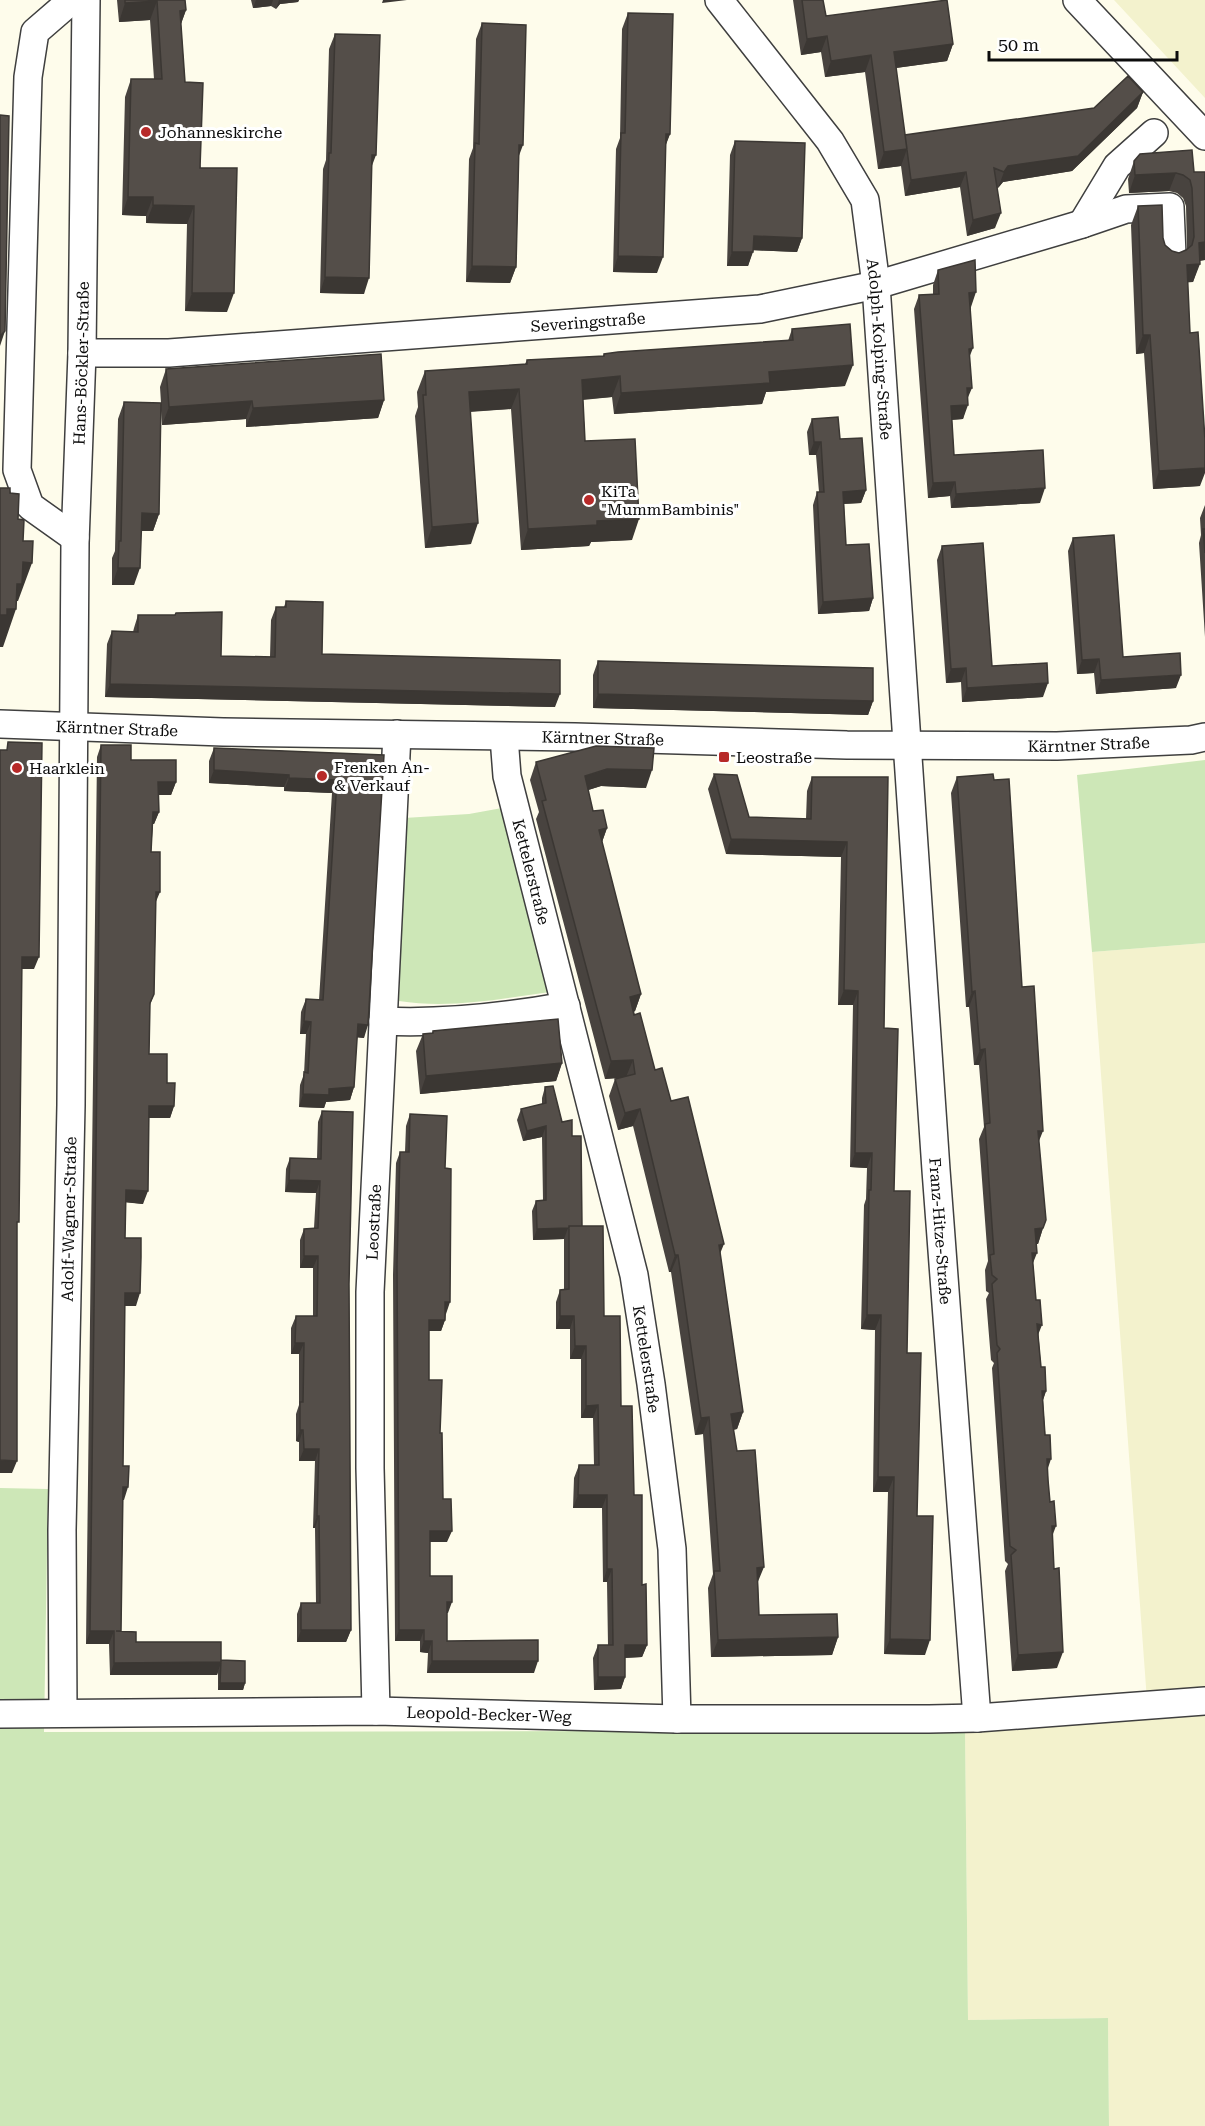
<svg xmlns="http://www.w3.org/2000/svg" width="1205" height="2126" viewBox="0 0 1205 2126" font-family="'Roboto Serif',serif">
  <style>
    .farmland { fill: #f3f2cd }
    .green { fill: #cde7b7 }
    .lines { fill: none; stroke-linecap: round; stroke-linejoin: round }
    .minor-casing { stroke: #3f3f3f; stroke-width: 30 }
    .minor { stroke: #fff; stroke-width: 27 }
    .wall { fill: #48433f }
    .shaded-wall { fill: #3b3733 }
    .building { fill: #544e49; stroke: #3b3733; stroke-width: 1.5 }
    .poi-dot { fill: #b72a29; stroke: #fff; stroke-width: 2 }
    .labels { text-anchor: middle; stroke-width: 6; stroke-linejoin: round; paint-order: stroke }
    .poi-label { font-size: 16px; fill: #0c0c0c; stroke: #fff; text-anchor: start }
    .street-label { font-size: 16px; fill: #0c0c0c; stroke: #fff }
  </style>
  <rect width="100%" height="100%" fill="#fefceb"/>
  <path class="farmland" d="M1114 0H1205V98Z
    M1205 943V2126H1109L1108 2018 968 2020 965 1728 1148 1714 1092 952Z"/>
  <path class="green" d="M1205 760V943L1092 952 1077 775Z
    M502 808 550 992C500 999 449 1009 399 1001L404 818 469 814Z
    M0 1488 48 1489 44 1732 665 1731 965 1728 968 2020 1108 2018 1109 2126H0Z"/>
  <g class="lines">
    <g class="minor-casing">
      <g id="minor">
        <path d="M72 0 35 32 28 77 17 470 30 506 75 538"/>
        <path id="s1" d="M719 0 830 141 865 200 876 285 936 1170 977 1718"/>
        <path d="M1077 0 1205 136"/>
        <path d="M1082 224 1117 166 1154 133"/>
        <path id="s2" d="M82 353H169L760 309 876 285 1082 224 1126 209 1170 207 1172 255"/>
        <path id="s3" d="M0 724 223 732 575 737 847 745 1057 746 1191 740 1205 737"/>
        <path id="s4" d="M504 737 507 776 634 1275 651 1384 672 1549 677 1719"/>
        <path d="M383 1021C445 1024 505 1017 566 1006"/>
        <path id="s5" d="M376 1711 370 1468V1292L397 734"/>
        <path id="s6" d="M63 1713 62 1530 71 1105 75 543 82 353 86 0"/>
        <path id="s7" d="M0 1714 376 1711 677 1719H929L977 1718 1205 1701"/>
      </g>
    </g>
    <use href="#minor" class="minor"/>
  </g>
  <path class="wall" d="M117 0H185L186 10 181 24 185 82 227 312 185 311 187 224 146 223V216L122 215 125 97 131 79H154L150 20 119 22Z
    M251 0H299L298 2 280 4 276 9 271 6 253 8Z
    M793 0H823L826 16 953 44 947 61 896 68 905 135 1094 108 1143 92 1137 108 1072 171 1003 182 998 188H997L995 228 967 236 960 187 905 196 901 166 878 169 865 72 825 77 821 52 801 55Z
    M628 13 670 134 665 146 657 273 613 272 616 149 620 138 622 29Z
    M482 23 519 156 516 267 510 283 466 282 469 159 473 148 476 39Z
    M335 34 372 166 364 294 320 293 323 169 326 160 329 49Z
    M735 141 802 238 797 252 753 250 748 266H727L730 155Z
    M1134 161 1194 172H1205V260L1200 261 1193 282H1187L1200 486 1153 489 1144 353 1136 354 1131 225 1138 206 1163 238 1165 245 1172 251 1179 253 1186 250 1187 249 1186 206 1183 198 1177 193 1169 191 1129 193 1128 179Z
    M938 270 971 307 968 399 963 419 952 420 954 455 1040 503 951 508 950 496 928 498 914 309 919 295 933 294V285Z
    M792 329 845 386 766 392 762 404 614 414 612 397 583 400 585 441 632 540 591 542 589 546 521 550 511 409 470 412 471 544 425 548 415 416 418 407 417 392 425 371 525 364 527 360 603 356 604 354 788 341Z
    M166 369 384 400 378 418 246 427V419L162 425 161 411 159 514 153 531H141L134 585H112V558L115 551 118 419 124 402 161 403 160 387Z
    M812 419 840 439 866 490 861 503 844 504 846 545 873 598 869 611 818 614 813 505 817 492H819L816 455H809L807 432Z
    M1205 505V637L1199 543 1201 535 1200 518Z
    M1073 538 1123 657 1176 688 1096 694 1094 673 1077 674 1068 551Z
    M942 546 992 666 1043 697 962 702 961 682 946 683 937 560Z
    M286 601 322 654 555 707 105 697 107 644 112 631 133 632 134 628 138 615H175L176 613 221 656 270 657 271 620 276 607H284Z
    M598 661 873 701 868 715 593 708V675Z
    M101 745 176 782 171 795H158L159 812 154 824H153L151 852 156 903 154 994 150 1005 149 1054 167 1083 174 1106 170 1118H149L143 1204 126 1202 125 1238 136 1306H125L123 1466 124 1500H123L121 1631 136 1642 221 1660 245 1683 243 1690H218V1672L217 1675H110L109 1644H86L97 757Z
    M214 748 384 755 364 1038 357 1037 354 1087 350 1100 326 1102 324 1108 299 1107 300 1085 304 1074 306 1034H300L301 1012 306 999 319 1000 332 793 284 791V787L209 783V761Z
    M536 762 646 788 601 786 588 790 593 811 607 828 602 842 641 994 635 1011 634 1012 655 1070 671 1101 720 1252 743 1412 737 1429 733 1430 758 1583 759 1615 838 1637 832 1655 711 1657 708 1588 713 1574 703 1434 695 1435 671 1272H669L633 1126 618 1130 609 1096 615 1079 620 1078 605 1079 536 819 539 812 530 780Z
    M714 774 749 817 806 819 807 791 812 777H888L884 1028 894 1191 907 1353 925 1655 884 1654 888 1492H873L875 1330 861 1329 864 1205 866 1199 867 1168 850 1167 853 1005H838L841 857 726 854 708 789Z
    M957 777 1022 987 1039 1142 1043 1228 1038 1244H1036L1033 1263 1041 1367 1046 1391 1043 1400 1052 1536 1057 1668 1012 1671 1005 1571 1008 1564 1005 1561 992 1368 994 1363 991 1360 986 1299 989 1293 986 1291 985 1270 988 1261 979 1139 984 1127 979 1065H974L969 1007H966L951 793Z
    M433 1031 562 1063 556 1081 420 1094 416 1051 423 1034 432 1033Z
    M545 1087 562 1122 572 1136 582 1226 604 1316 621 1406 634 1495 647 1645 642 1657 625 1658V1677L621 1689 594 1690 593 1658 598 1645H608L607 1582H603L602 1508H573L574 1478 579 1465H594L593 1418H581V1359H570V1329H556V1302L560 1290 564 1289V1239L533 1240 532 1211 536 1201 543 1200 542 1137 523 1141 517 1120 521 1109 542 1104V1098Z
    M322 1111 349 1284 351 1630 346 1642H297V1614L301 1603H316L315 1528H313L315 1461H299V1442L296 1441V1414L299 1405V1354H291V1328L296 1316H313V1268H300V1240L304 1229 314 1228 316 1193 285 1192 286 1169 290 1158 317 1159 318 1122Z
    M410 1114 445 1168 446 1314 445 1320 441 1331H429V1380L440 1433 443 1499 447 1542H430V1576L448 1613H447V1641L534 1673H427L428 1653 420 1652V1641H395L393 1275 396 1163 400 1152H405L406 1126Z"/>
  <path class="shaded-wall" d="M256 0H273L271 6 253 8Z
    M279 0H299L298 2 280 4 276 9Z
    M383 0H407L382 3Z
    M157 1 150 20 119 22 125 3Z
    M186 10 179 29 180 11Z
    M827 36 821 52 801 55 807 39Z
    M953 44 947 61 888 69 894 52Z
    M871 55 865 72 825 77 831 61Z
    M1143 92 1137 108 1072 171 1003 182 998 188 1004 172 1008 166Z
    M666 134H670L664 150Z
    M519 145H523L517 161Z
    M907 149 901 166 878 169 884 152Z
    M372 155H376L370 171Z
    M966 172 960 187 905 196 911 180Z
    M1176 173 1169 191 1129 193 1135 175Z
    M128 197H153L146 216 122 215Z
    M153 205 194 206 187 224 146 223Z
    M1001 213 995 228 967 236 973 220Z
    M754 236 802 238 797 252 749 250Z
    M1205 242V260L1192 261 1199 243Z
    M732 252H753L748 266H727Z
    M618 256 663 257 657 273 613 272Z
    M1200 264 1193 282 1180 283 1187 265Z
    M472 266 516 267 510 283 466 282Z
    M325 277 369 278 364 294 320 293Z
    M976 292 971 307H964L969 293Z
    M192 293H234L227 312 185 311Z
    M5 331 0 346V336Z
    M1143 335H1150L1144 353 1136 354Z
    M973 348 967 363 969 349Z
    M853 365 845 386 766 392 762 404 614 414 621 393 769 372Z
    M620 376 612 397 574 400 582 380Z
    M967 388H972L966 402Z
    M519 389 511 409 461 412 469 392Z
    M384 400 378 418 246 427 253 408Z
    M252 401 246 419 162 425 169 407Z
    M968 405 963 419 945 420 951 406Z
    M814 442H821L816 455H809Z
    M1205 468V473L1200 486 1153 489 1159 471Z
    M955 482 950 496 928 498 933 483Z
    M1045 488 1040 503 951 508 956 494Z
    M866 490 861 503 839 504 843 492Z
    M142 513 159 514 153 531H136Z
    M639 519 632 540 591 542 589 546 521 550 528 529 597 521Z
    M478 523 471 544 425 548 432 527Z
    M23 562 32 563 18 601H16V609L3 647H0V615Z
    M118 568H140L134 585H112Z
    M873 598 869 611 818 614 823 602Z
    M1099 659 1094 673 1077 674 1082 660Z
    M966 668 961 682 946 683 951 669Z
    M1181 675 1176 688 1096 694 1101 680Z
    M1048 683 1043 697 962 702 967 688Z
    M110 684 560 694 555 707 105 697Z
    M598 694 873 701 868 715 593 708Z
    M607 769 652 770 646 788 601 786 579 793 585 776Z
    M214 770 289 775 284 787 209 783Z
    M289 778 337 780 332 793 284 791Z
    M158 782H176L171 795H154Z
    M153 812H159L154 824H149Z
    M607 828 601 845 599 830Z
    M731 839 847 842 841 857 726 854Z
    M156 892H160L155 904Z
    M22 957H39L34 969H17Z
    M844 990 858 991 853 1005H838Z
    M975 991 969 1007H966L972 992Z
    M641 994 635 1011 623 1014 630 997Z
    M304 1021 311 1022 306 1034H300Z
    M358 1024 368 1025 364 1038 353 1037Z
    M985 1049 979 1065H974L980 1050Z
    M633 1060 626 1077 605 1079 611 1061Z
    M562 1063 556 1081 420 1094 426 1076Z
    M354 1087 350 1100 326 1102 324 1108 299 1107 303 1094 329 1089Z
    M149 1106H174L170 1118H144Z
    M640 1109 633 1126 618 1130 625 1113Z
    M546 1126 542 1137 523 1141 527 1131Z
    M1038 1131H1043L1037 1146Z
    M855 1153H872L867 1168 850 1167Z
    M289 1180 320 1181 316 1193 285 1192Z
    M126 1190 148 1191 143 1204 122 1202Z
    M568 1228 564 1239 533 1240 537 1229Z
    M1043 1228 1038 1244H1030L1035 1229Z
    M724 1244 717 1261 719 1245Z
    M1032 1253H1037L1031 1268Z
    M675 1255H678L671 1272H669Z
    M304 1256H318L313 1268H300Z
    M125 1293H140L136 1306H121Z
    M445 1302H450L446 1314H441Z
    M867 1315H881L875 1330 861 1329Z
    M560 1316H574L570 1329H556Z
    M429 1320H445L441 1331H424Z
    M1037 1324 1042 1325 1036 1340Z
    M295 1343H304L299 1354H291Z
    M575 1346H586L581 1359H570Z
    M1042 1391H1046L1041 1406Z
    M598 1405 593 1418H581L586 1406Z
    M743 1412 737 1429 724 1431 731 1414Z
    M709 1417 703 1434 695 1435 701 1418Z
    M300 1430H303L299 1442 296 1441Z
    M304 1449H319L315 1461H299Z
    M1047 1459H1051L1046 1474Z
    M0 1460 17 1461 12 1473H0Z
    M878 1477H894L888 1492H873Z
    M123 1487H128L124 1500H119Z
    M578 1495H607L602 1508H573Z
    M317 1516H319L315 1528H313Z
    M1052 1526H1056L1050 1542Z
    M430 1531H452L447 1542H426Z
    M764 1567 757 1584V1568Z
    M607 1569H612L607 1582H603Z
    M447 1602H452L448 1613H443Z
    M301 1630H351L346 1642H297Z
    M399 1630H424L420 1641H395Z
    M90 1631H114L109 1644H86Z
    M838 1637 832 1655 711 1657 718 1640Z
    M890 1639 930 1640 925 1655 884 1654Z
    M424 1641H432L428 1653 420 1652Z
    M625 1645H647L642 1657 620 1658Z
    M1063 1652 1057 1668 1012 1671 1018 1655Z
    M432 1661H538L534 1673H427Z
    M221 1662 217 1675H110L114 1663Z
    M598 1677H625L621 1689 594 1690Z
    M220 1683H245L243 1690H218Z"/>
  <path class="building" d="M125 0H185L186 10 180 11 185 82 203 83 200 168H237L234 293H192L194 206 153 205V197H128L131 79H162L157 1 125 3Z
    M802 0H823L826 16 947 0 953 44 894 52 907 149 884 152 871 55 831 61 827 36 807 39Z
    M628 13 673 14 670 134H666L663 257 618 256 621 133H625Z
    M482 23 526 25 523 145H519L516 267 472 266 475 143 479 144Z
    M335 34 380 35 376 155H372L369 278 325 277 329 153H331Z
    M1128 76 1143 92 1078 156 1008 166 1004 172 994 168 1001 213 973 220 966 172 911 180 905 135 1094 108Z
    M0 115 9 116 5 331 0 336Z
    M735 141 805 143 802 238 754 236 753 252H732Z
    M1192 150 1194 172H1205V242L1199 243 1200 264 1187 265 1190 333 1198 332 1205 440V468L1159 471 1150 335H1143L1138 206 1162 205 1163 238 1165 245 1172 251 1179 253 1186 250 1192 245 1194 237 1192 188 1190 180 1183 175 1176 173 1135 175 1134 161 1140 154Z
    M975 260 976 292 969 293 973 348 969 349 972 388H967L968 405 951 406 954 455 1043 450 1045 488 956 494 955 482 933 483 919 295 939 294 938 270Z
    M850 324 853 365 769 372 770 383 621 393 620 376 582 380 585 441 635 439 639 519 597 521V525L528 529 519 389 469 392 478 523 432 527 423 395H426L425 371 527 364V360L604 356V354L618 352 793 340 792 329Z
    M381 354 384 400 253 408 252 401 169 407 166 369Z
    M124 402 161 403 159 514 142 513 140 568H118L119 541H121Z
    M838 417 840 439 862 438 866 490 843 492 846 545 869 544 873 598 823 602 817 492H824L821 442H814L812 419Z
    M0 488H10V493L19 494 18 519 24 520 23 541H33L32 563 23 562 22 584H17L16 609H7V615H0Z
    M1203 529H1205V553Z
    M1114 535 1123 657 1180 653 1181 675 1101 680 1099 659 1082 660 1073 538Z
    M983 543 992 666 1047 663 1048 683 967 688 966 668 951 669 942 546Z
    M286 601 323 602 322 654 560 660V694L110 684 112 631 138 632V615H175L176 613 222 612 221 656 275 657 276 607H286Z
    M598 661 873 668V701L598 694Z
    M8 742 42 743 39 957H22L19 1222H17V1461L0 1460V750H7Z
    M101 745H131V760H176V782H158L159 812H153L151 852H160V892H156L154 994 150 1003 149 1054H167V1083H175L174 1106H149L148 1191 126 1190 125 1238H141V1257L140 1293H125L123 1466H129L128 1487H123L121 1631H116L136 1632V1642H221V1662L114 1663V1631H90Z
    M596 746 654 748 652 770 607 769 585 776 593 811 603 810 607 828 599 830 641 994 630 997 634 1015 640 1013 655 1070 662 1068 671 1101 688 1097 724 1244 719 1245 743 1412 731 1414 737 1451 755 1450 764 1567 757 1568 759 1615 837 1614 838 1637 718 1640 714 1571H720L709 1417 701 1418 678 1255H675L640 1109 625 1113 615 1079 635 1074 633 1060 611 1061 542 801 546 800 536 762Z
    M214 748 384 755 368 1025 358 1024 354 1087 329 1089V1095L303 1094 304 1072 308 1073 311 1022 304 1021 306 999 323 1000 337 780 289 778V775L214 770Z
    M714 774 737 775 749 817 811 819 812 777H888L884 1028 898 1029 894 1191H910L907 1353H921L917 1516H933L930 1640 890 1639 894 1477H878L881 1315H867L869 1190H871L872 1153H855L858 991 844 990 847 842 731 839Z
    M993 774 994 780 1009 779 1022 987 1034 986 1043 1131H1038L1046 1220 1043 1228 1035 1229 1037 1253H1032L1036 1300H1040L1042 1325 1037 1324 1039 1346 1041 1367H1045L1046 1391H1042L1045 1435H1050L1051 1459H1047L1048 1480 1050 1502 1054 1501 1056 1526H1052L1054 1569 1059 1568 1063 1652 1018 1655 1011 1555 1016 1550 1010 1546 997 1353 1000 1349 997 1345 992 1284 997 1279 992 1275 990 1255 994 1254 985 1124 990 1123 985 1049 980 1050 975 991 972 992 957 777Z
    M558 1019 562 1063 426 1076 423 1034 433 1033V1031Z
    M553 1086 562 1122 572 1120V1136H581L582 1226H569V1228L537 1229 536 1201 546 1200V1126L527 1131 521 1109 546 1103 545 1087Z
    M322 1111 353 1112 349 1284 351 1630H301V1603H320L319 1516H317L319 1449H304L303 1430H300V1402H303L304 1343H295L296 1316H317L318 1256H304V1229L318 1228 320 1181 289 1180 290 1158 321 1159Z
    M410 1114 447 1116 445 1168 451 1169 450 1302H445V1320H429V1380H442L440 1433H442L443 1499H451L452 1531H430V1576H452V1602H447V1641L538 1640V1661H432V1641H424V1630H399L397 1264 400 1152H409Z
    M569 1226H603L604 1316H620L621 1406H632L634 1495H642V1585L646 1584 647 1645H625V1677H598V1645H613L612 1569H607V1495H578L579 1465H599L598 1405 586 1406V1346H575L574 1316H560V1290L569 1289Z
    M221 1660 245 1661V1683H220Z"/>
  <g class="poi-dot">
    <circle cx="146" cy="132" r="6"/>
    <circle cx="589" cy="500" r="6"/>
    <rect x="718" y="751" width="12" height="12" rx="3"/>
    <circle cx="17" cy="768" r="6"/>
    <circle cx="322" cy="776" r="6"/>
  </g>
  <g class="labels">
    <g class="poi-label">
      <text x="158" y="138">Johanneskirche</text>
      <text x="601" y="497">KiTa<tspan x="601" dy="18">"MummBambinis"</tspan></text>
      <text x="736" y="763">Leostraße</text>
      <text x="334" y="773">Frenken An-<tspan x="334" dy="18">&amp; Verkauf</tspan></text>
      <text x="29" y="774">Haarklein</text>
    </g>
    <g class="street-label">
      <text dy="6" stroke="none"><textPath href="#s2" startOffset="507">Severingstraße</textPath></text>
      <text dy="6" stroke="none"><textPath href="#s1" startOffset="398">Adolph-Kolping-Straße</textPath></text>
      <text dy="6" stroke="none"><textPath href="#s6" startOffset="1350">Hans-Böckler-Straße</textPath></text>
      <text dy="6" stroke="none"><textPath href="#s3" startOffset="117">Kärntner Straße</textPath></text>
      <text dy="6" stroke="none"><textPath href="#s3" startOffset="603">Kärntner Straße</textPath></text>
      <text dy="6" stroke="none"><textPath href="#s3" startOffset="1089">Kärntner Straße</textPath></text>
      <text dy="6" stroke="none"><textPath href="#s4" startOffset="138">Kettelerstraße</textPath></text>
      <text dy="6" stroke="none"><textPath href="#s6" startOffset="494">Adolf-Wagner-Straße</textPath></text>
      <text dy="6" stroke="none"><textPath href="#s5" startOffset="489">Leostraße</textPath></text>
      <text dy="6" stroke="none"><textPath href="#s1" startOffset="1282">Franz-Hitze-Straße</textPath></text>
      <text dy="6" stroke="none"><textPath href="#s4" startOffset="639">Kettelerstraße</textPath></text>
      <text dy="6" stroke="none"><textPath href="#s7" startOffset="489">Leopold-Becker-Weg</textPath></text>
    </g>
  </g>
  <path d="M989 51v9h188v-9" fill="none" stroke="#0c0c0c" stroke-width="3"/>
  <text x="998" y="51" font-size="18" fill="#0c0c0c" stroke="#ffffff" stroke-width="4.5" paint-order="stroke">50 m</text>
</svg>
